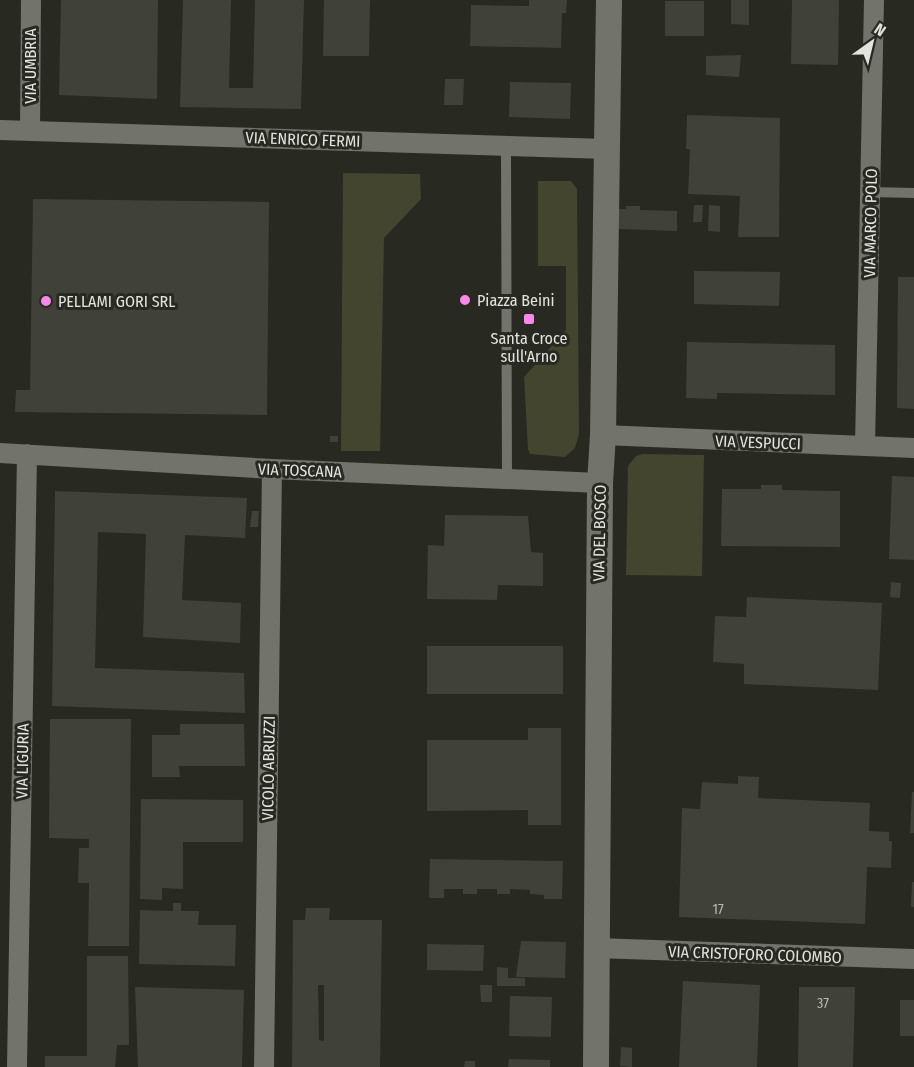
<svg xmlns="http://www.w3.org/2000/svg" width="914" height="1067" viewBox="0 0 914 1067" font-family="'Fira Sans Condensed',sans-serif">
  <style>
    .green { fill: #43452e }
    .building { fill: #404139; fill-rule: evenodd }
    .lines { fill: none; stroke-linecap: round; stroke-linejoin: round }
    .service { stroke: #72736b; stroke-width: 10 }
    .minor { stroke: #72736b; stroke-width: 20 }
    .tertiary { stroke: #72736b; stroke-width: 26 }
    .poi-dot { fill: #f888ea; stroke: #282921; stroke-width: 2 }
    .labels { text-anchor: middle; stroke-width: 6; stroke-linejoin: round; paint-order: stroke }
    .number-label { font-size: 14px; fill: #babab5 }
    .street-label { font-size: 16px; fill: #e2e3de; stroke: #282921 }
    .poi-label { font-size: 16px; fill: #e2e3de; stroke: #282921; text-anchor: start }
  </style>
  <rect width="100%" height="100%" fill="#282921"/>
  <path class="green" d="M343 173 420 174 421 199 384 238 380 451H341Z
    M538 181H571L577 189 579 434 575 448 565 457 530 454 528 449 524 377 566 330V266H538Z
    M643 454 704 455 702 576 626 575 628 466 636 456Z"/>
  <path class="building" d="M61 0H158L157 99 59 95Z
    M183 0H231L229 88H253L255 0H304L301 109 180 107Z
    M324 0H370L369 56H323Z
    M529 0H567L566 13H562L561 48 470 46 471 5 529 6Z
    M731 0H749V25L731 24Z
    M792 0H839L838 65 791 64Z
    M665 1H704V36H665Z
    M741 55 739 77 706 75V56Z
    M445 79H464L463 105H444Z
    M510 82 571 83 570 119 509 117Z
    M687 115 780 118 779 237H738L740 196 688 194 690 149H686Z
    M33 199 269 202 267 415 15 412 16 390H30Z
    M694 205H703L702 222H693Z
    M709 205 720 206V232L708 231Z
    M626 206H640V210L677 211V231L619 229V209H626Z
    M694 271 780 272 779 306 694 304Z
    M898 277H914V409L897 408Z
    M687 342 835 345V395L717 393V399L686 398Z
    M330 436H338V442H330Z
    M892 476 914 477V560L889 559Z
    M761 485H782V490L840 491V547L721 546 722 489H761Z
    M55 491 247 498 245 538 185 535 182 600 241 603 240 643 143 637 146 534 98 532 95 668 244 673 245 713 52 706Z
    M252 511H259L258 527H250Z
    M445 515 528 516 531 552 543 553V586L498 585 497 600 427 599 428 545 444 546Z
    M891 582 901 583 900 598 890 597Z
    M747 597 882 603 878 690 744 684V664L713 662 715 616 746 617Z
    M427 646H563V694H427Z
    M50 719H131L129 946H88L89 883H78L79 848H89V839L49 838Z
    M180 724H244L245 766H179L180 777H152V735H180Z
    M528 728H561V825H528V810L427 811V740H528Z
    M738 776 759 777 758 798 870 803 869 831 889 832V841H892L891 868 867 867 865 924 679 917 682 808 700 809 702 782 738 784Z
    M912 792H914V833H910Z
    M141 799 243 800V842H183V889L162 888V900L140 899Z
    M430 859 563 861 562 899H544V895L530 894V890L510 889V894H497V889H477V894H463V889H444V898H429Z
    M912 882H914V907H911Z
    M173 903H181V911H199L198 925H236L235 966 139 964 140 910 173 911Z
    M306 908H330L329 920H382L380 1067H292L293 920H305ZM318 985H324V1041L319 1040Z
    M521 941 566 942 565 978 516 977Z
    M427 944 484 945 483 971 427 970Z
    M87 956H128L129 1045H117L115 1067H45V1056H87Z
    M497 967 508 968V978H525V986H497Z
    M683 981 760 985 757 1067H679Z
    M480 985H492V1002H481Z
    M135 987 244 990 242 1067H138Z
    M799 987H855L853 1067H798Z
    M510 996 552 997 551 1037 509 1036Z
    M900 1000H914V1036H900Z
    M621 1047 632 1048V1067L620 1066Z
    M509 1059 550 1060V1067H508Z
    M465 1061H475V1067H464Z"/>
  <g class="lines">
    <path class="service" d="M506 145 507 478
      M870 192 914 193"/>
    <path class="minor" d="M0 130 607 149
      M30 131 31 0
      M603 435 914 448
      M865 446 874 0
      M0 453 272 469 600 483
      M596 948 914 959
      M17 1067 27 454
      M264 1067 272 469"/>
    <path class="tertiary" d="M596 1067 600 483 603 435 609 0"/>
  </g>
  <g class="poi-dot">
    <circle cx="465" cy="300" r="6"/>
    <circle cx="46" cy="301" r="6"/>
    <rect x="523" y="313" width="12" height="12" rx="3"/>
  </g>
  <g class="labels">
    <g class="number-label">
      <text x="718" y="914">17</text>
      <text x="823" y="1008">37</text>
    </g>
    <g class="street-label">
      <text transform="translate(30 66) rotate(-90)" y="6">VIA UMBRIA</text>
      <text transform="translate(303 139) rotate(2)" y="6">VIA ENRICO FERMI</text>
      <text transform="translate(870 223) rotate(-89)" y="6">VIA MARCO POLO</text>
      <text transform="translate(758 442) rotate(2)" y="6">VIA VESPUCCI</text>
      <text transform="translate(300 470) rotate(2)" y="6">VIA TOSCANA</text>
      <text transform="translate(599 533) rotate(-89)" y="6">VIA DEL BOSCO</text>
      <text transform="translate(22 761) rotate(-89)" y="6">VIA LIGURIA</text>
      <text transform="translate(268 768) rotate(-89)" y="6">VICOLO ABRUZZI</text>
      <text transform="translate(755 954) rotate(2)" y="6">VIA CRISTOFORO COLOMBO</text>
    </g>
    <g class="poi-label">
      <text x="477" y="306">Piazza Beini</text>
      <text x="58" y="307">PELLAMI GORI SRL</text>
      <text x="529" y="344" text-anchor="middle">Santa Croce<tspan x="529" dy="18">sull'Arno</tspan></text>
    </g>
  </g>
  <g transform="translate(872 42) rotate(34)" stroke="#282921" stroke-width="4.5" paint-order="stroke">
  <path d="M0-4.5L10 22L0 15L-10 22Z" fill="#e2e3de"/>
  <text y="-9" font-size="16" font-weight="bold" text-anchor="middle" fill="#e2e3de">N</text>
  </g>
</svg>
